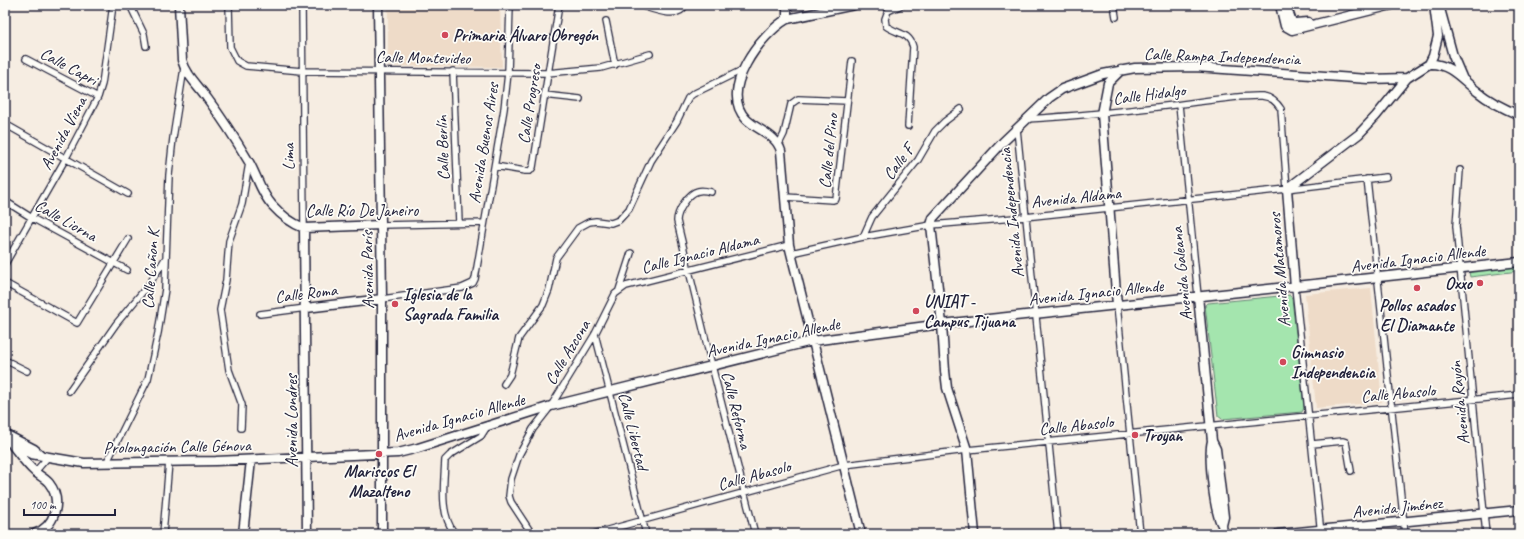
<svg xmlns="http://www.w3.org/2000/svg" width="1524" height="539" viewBox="0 0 1524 539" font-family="Caveat,sans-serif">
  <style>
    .built { fill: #eedbc8 }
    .green { fill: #a4e5ae; stroke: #638474 }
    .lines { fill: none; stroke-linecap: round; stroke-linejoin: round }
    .street-casing { stroke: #22223b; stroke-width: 8 }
    .secondary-casing { stroke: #22223b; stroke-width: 11 }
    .street { stroke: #fdfcf7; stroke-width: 5.5 }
    .secondary { stroke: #fdfcf7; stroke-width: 8 }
    .poi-dot { fill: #d1495b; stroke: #fdfcf7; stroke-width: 1.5 }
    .labels { text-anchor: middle; stroke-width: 3.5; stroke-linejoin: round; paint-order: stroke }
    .poi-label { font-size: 17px; font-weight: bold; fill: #22223b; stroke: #fdfcf7; text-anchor: start }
    .street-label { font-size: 17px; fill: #22223b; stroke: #fdfcf7 }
  </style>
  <rect width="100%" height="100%" fill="#f6ede2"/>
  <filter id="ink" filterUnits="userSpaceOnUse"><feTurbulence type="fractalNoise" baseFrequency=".025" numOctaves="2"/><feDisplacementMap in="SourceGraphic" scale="8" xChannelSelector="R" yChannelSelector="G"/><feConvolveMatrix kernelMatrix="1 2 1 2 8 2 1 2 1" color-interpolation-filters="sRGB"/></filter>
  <g filter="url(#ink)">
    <path class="built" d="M388 5H500L502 67 388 66Z
      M1371 288 1382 402 1316 408 1305 294Z"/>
    <path class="green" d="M1519 266V271L1470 277 1469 272Z
      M1290 295 1292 298 1304 408 1302 412 1222 419 1218 416 1205 305 1208 303Z"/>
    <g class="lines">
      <g class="street-casing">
        <path id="street" d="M130 5 144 34 146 46
          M229 5 230 47 237 61 246 66 302 71 547 73 601 68 650 54
          M302 5 304 228
          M639 5C650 8 679 21 685 5
          M902 5 888 11 885 19 886 26C897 34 909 32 913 47L908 126
          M1114 5 1116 17
          M606 21 615 65
          M26 59 98 97
          M453 71 459 223
          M544 95 580 99
          M1179 105 1198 296
          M1026 119C1076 116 1125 111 1174 105 1199 102 1238 95 1262 96 1271 97 1276 101 1281 109L1287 189
          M5 124 128 194
          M1017 129 1058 534
          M779 144 784 134 791 104 798 99 847 101
          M495 166 525 171H530L533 167 559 5
          M1460 170 1456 226 1486 534
          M1367 179 1405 534
          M711 192C707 191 702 190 698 191 688 193 677 212 677 221L712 366 755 534
          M785 197 833 200 836 199 852 61
          M5 201 32 218 127 270
          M381 225 484 223
          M863 237 872 217 918 160 935 131 944 122 961 109
          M791 253 863 237 931 225 1025 217 1287 189 1386 177
          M5 264 66 158 98 97 102 84 113 5
          M5 283 77 323 128 239
          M1295 287 1321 534
          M619 290 631 253
          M382 299 462 288 473 283 475 279 504 109 508 73 510 5
          M1117 305 1140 534
          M260 314 306 308
          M595 334 646 534
          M5 360 27 371
          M504 384 510 375 519 338 543 305 549 290 556 258 578 228 589 222 596 221 611 223 619 220 629 209 651 161 677 121 688 98 693 94 744 69
          M69 391 116 324 150 283 165 259
          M241 428 242 405 229 370 220 310 226 280 229 241 242 204 249 163
          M1312 444 1343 441 1346 442 1351 471
          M107 462 148 379 158 333 165 289 169 175 173 138 184 68
          M35 472 48 457
          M163 534 169 462
          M455 534C439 514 444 484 445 460L450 455 481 436 488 425
          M532 534 511 502 509 496 511 479 519 455 533 429 551 406 595 334 615 294 626 286 789 245
          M593 534 844 465 967 450 1519 395"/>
      </g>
      <g class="secondary-casing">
        <path id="secondary" d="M179 5 182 60C186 75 198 85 207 98 222 118 236 140 249 162 257 176 261 193 272 205 281 215 291 223 304 228L381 225
          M378 5 382 299V534
          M787 5V19
          M854 5 787 19C761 34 718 90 746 119 758 131 776 134 781 151L789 245 861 534
          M1280 5 1285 26 1292 30 1392 5
          M1286 5 1292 22 1295 23 1308 22
          M1439 5 1453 56 1462 77
          M1429 64C1451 63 1462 80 1478 92 1490 102 1505 109 1519 115
          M304 228 307 534
          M1295 287 1287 189 1359 134 1376 116 1407 78 1429 64 1433 56 1438 36 1434 5
          M1198 296 1212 441 1216 449 1224 517 1222 525 1223 534
          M1117 305 1102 114 1108 83 1121 70
          M306 308 382 299
          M5 434 34 449 41 455
          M5 440 31 454 84 463 216 461 398 453 418 448 551 406 812 341 942 324 1519 262
          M1212 441C1208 455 1214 513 1222 525
          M13 446C20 455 26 464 35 472 40 476 46 479 49 483 63 501 55 527 34 534
          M243 534 251 460
          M975 534 967 450 947 388 945 371 942 324 931 225 933 218 1003 142 1049 98 1062 89 1103 74 1135 68 1195 67 1368 79 1407 78
          M1278 534 1519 510"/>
      </g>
      <use href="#street" class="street"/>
      <use href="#secondary" class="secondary"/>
    </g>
  </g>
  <g class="poi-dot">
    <circle cx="445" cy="35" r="4"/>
    <circle cx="1480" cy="283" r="4"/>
    <circle cx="1417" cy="288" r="4"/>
    <circle cx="395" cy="304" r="4"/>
    <circle cx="916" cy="311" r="4"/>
    <circle cx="1283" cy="362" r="4"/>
    <circle cx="1135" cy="435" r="4"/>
    <circle cx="379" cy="454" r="4"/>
  </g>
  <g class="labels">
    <g class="poi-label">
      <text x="453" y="41">Primaria Álvaro Obregón</text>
      <text x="1472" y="289" text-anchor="end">Oxxo</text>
      <text x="403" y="300">Iglesia de la<tspan x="403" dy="20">Sagrada Familia</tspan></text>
      <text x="924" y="307">UNIAT -<tspan x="924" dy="20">Campus Tijuana</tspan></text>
      <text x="1417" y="311" text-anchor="middle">Pollos asados<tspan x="1417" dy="20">El Diamante</tspan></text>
      <text x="1291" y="358">Gimnasio<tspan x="1291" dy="20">Independencia</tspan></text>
      <text x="1143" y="441">Troyan</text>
      <text x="379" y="477" text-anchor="middle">Mariscos El<tspan x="379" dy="20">Mazalteno</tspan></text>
    </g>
    <g class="street-label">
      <text transform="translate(1222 56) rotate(2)" y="6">Calle Rampa Independencia</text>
      <text transform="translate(423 57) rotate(1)" y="6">Calle Montevideo</text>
      <text transform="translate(69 66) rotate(28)" y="6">Calle Capri</text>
      <text transform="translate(1149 94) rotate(-7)" y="6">Calle Hidalgo</text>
      <text transform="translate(529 104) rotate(-81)" y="6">Calle Progreso</text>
      <text transform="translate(63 133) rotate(-62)" y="6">Avenida Viena</text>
      <text transform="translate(483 143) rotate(-81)" y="6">Avenida Buenos Aires</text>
      <text transform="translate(442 148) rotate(-92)" y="6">Calle Berlín</text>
      <text transform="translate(828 151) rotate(-84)" y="6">Calle del Pino</text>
      <text transform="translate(288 157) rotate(-91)" y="6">Lima</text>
      <text transform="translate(898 162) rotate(-53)" y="6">Calle F</text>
      <text transform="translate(1076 197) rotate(-6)" y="6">Avenida Aldama</text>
      <text x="362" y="216">Calle Río De Janeiro</text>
      <text transform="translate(1011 213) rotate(-96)" y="6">Avenida Independencia</text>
      <text transform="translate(66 220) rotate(29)" y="6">Calle Liorna</text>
      <text transform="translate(700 253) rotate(-14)" y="6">Calle Ignacio Aldama</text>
      <text transform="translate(1418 258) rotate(-7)" y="6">Avenida Ignacio Allende</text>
      <text transform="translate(150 269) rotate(-86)" y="6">Calle Cañon K</text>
      <text transform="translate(367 270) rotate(-91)" y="6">Avenida París</text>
      <text transform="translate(1279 270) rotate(-95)" y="6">Avenida Matamoros</text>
      <text transform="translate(1181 274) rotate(-96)" y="6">Avenida Galeana</text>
      <text transform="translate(1096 292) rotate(-6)" y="6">Avenida Ignacio Allende</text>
      <text transform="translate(306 293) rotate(-7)" y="6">Calle Roma</text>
      <text transform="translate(773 337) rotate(-12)" y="6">Avenida Ignacio Allende</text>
      <text transform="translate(567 352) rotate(-59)" y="6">Calle Azcona</text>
      <text transform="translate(1398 393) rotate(-5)" y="6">Calle Abasolo</text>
      <text transform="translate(1459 403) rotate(-96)" y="6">Avenida Rayón</text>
      <text transform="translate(737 410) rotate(76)" y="6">Calle Reforma</text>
      <text transform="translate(459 417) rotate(-16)" y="6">Avenida Ignacio Allende</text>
      <text transform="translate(291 421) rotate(-90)" y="6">Avenida Londres</text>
      <text transform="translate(1076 425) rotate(-6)" y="6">Calle Abasolo</text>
      <text transform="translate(634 431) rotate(76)" y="6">Calle Libertad</text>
      <text transform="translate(177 446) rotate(-1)" y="6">Prolongación Calle Génova</text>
      <text transform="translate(754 475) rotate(-15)" y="6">Calle Abasolo</text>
      <text transform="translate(1397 507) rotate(-6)" y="6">Avenida Jiménez</text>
    </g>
  </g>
  <rect width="1524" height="539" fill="none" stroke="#fdfcf7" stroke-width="20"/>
  <rect x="10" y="10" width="1504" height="519" fill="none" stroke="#22223b" stroke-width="1.5" filter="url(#ink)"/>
  <path d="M24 509v6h91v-6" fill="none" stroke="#22223b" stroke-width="2"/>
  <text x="30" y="509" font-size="12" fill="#22223b" stroke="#fdfcf7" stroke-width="3" paint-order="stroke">100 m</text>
</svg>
